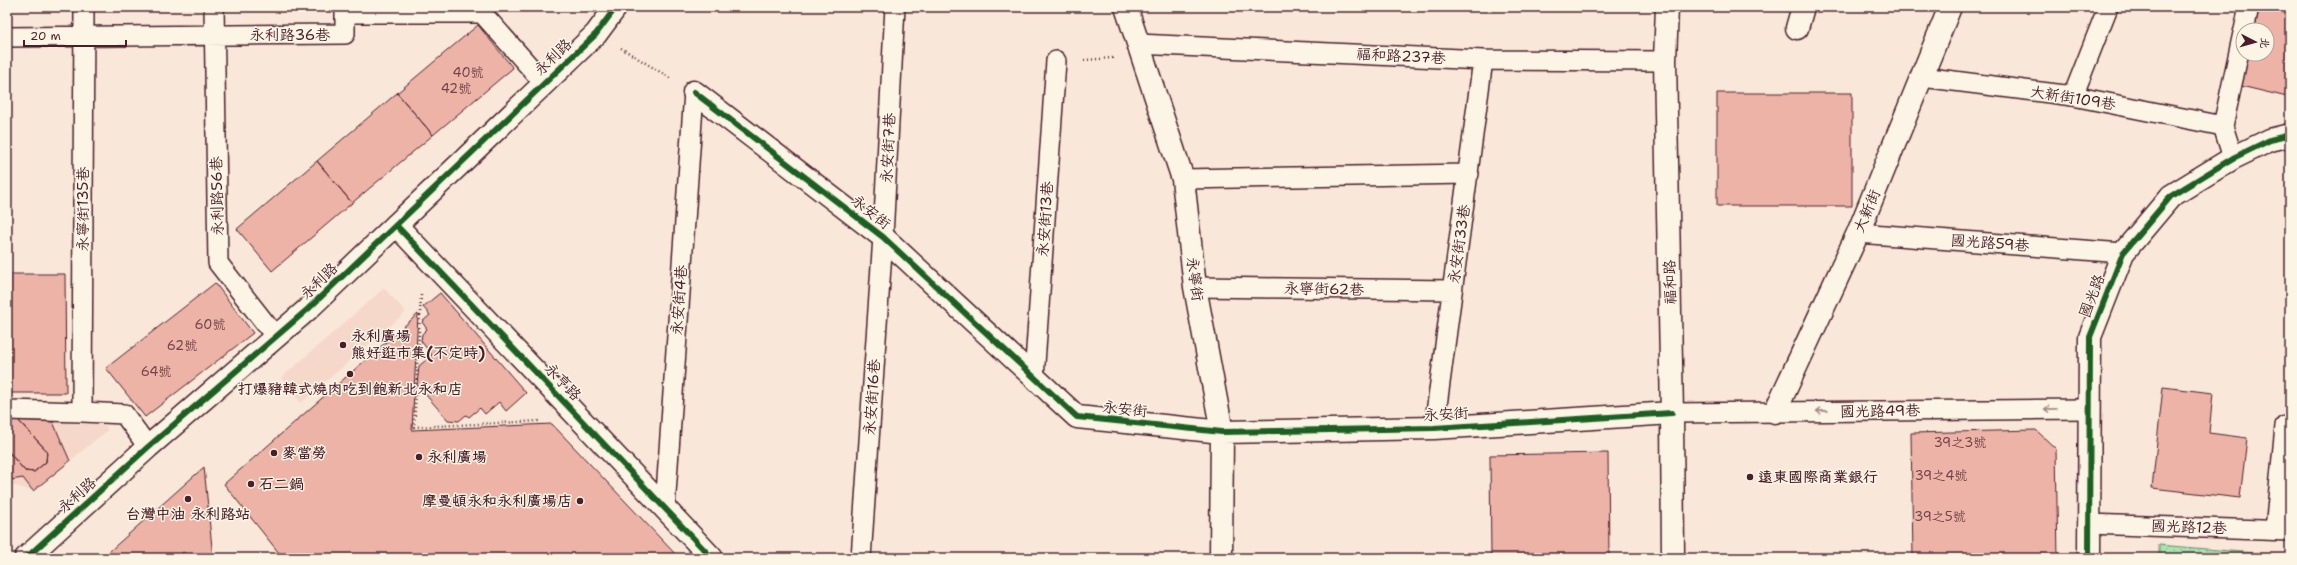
<svg xmlns="http://www.w3.org/2000/svg" width="2297" height="565" viewBox="0 0 2297 565" font-family="'Shantell Sans','LXGW WenKai TC',sans-serif">
  <style>
    .built { fill: #f5d8ca }
    .garden { fill: url(#garden-dots); stroke: #78836e }
    .building { fill: #edb3a7; stroke: #4a1f2b }
    .lines { fill: none; stroke-linecap: round; stroke-linejoin: round }
    .lane-casing { stroke: #4a1f2b; stroke-width: 22 }
    .street-casing { stroke: #4a1f2b; stroke-width: 25 }
    .secondary-casing { stroke: #4a1f2b; stroke-width: 25 }
    .path { stroke: #4a1f2b; stroke-width: 2.5; stroke-dasharray: 1 3; stroke-linecap: butt }
    .lane { stroke: #fcf5e5; stroke-width: 19 }
    .street { stroke: #fcf5e5; stroke-width: 22 }
    .secondary { stroke: #fcf5e5; stroke-width: 22 }
    .cycleway-casing { stroke: #fcf5e5; stroke-width: 8 }
    .cycleway { stroke: #1b5e20; stroke-width: 6 }
    .oneway { stroke: #a38a88 }
    .poi-dot { fill: #4a1f2b; stroke: #fcf5e5; stroke-width: 1.5 }
    .labels { text-anchor: middle; stroke-width: 3; stroke-linejoin: round; paint-order: stroke }
    .number-label { font-size: 13px; fill: #73444a }
    .street-label { font-size: 15px; fill: #4a1f2b; stroke: #fcf5e5 }
    .poi-label { font-size: 15px; font-weight: bold; fill: #4a1f2b; stroke: #fcf5e5; text-anchor: start }
  </style>
  <defs>
    <pattern id="garden-dots" width="8" height="8" patternUnits="userSpaceOnUse"><rect width="8" height="8" fill="#a6e7b0"/><path d="M2 2h.1M6 6h.1" fill="none" stroke="#90c698" stroke-width="1.8" stroke-linecap="round"/></pattern>
  </defs>
  <rect width="100%" height="100%" fill="#f9e8d9"/>
  <filter id="ink" filterUnits="userSpaceOnUse"><feTurbulence type="fractalNoise" baseFrequency=".025" numOctaves="2"/><feDisplacementMap in="SourceGraphic" scale="8" xChannelSelector="R" yChannelSelector="G"/><feConvolveMatrix kernelMatrix="1 2 1 2 8 2 1 2 1" color-interpolation-filters="sRGB"/></filter>
  <g filter="url(#ink)">
    <path class="built" d="M384 288 406 312 301 403 281 378Z
      M7 420 105 425 108 430 33 491 7 484Z"/>
    <path class="garden" d="M2159 545 2290 556V558H2159Z"/>
    <path class="building" d="M2259 7H2290V85L2287 97 2241 86 2248 54H2267V30H2254Z
      M478 25 513 68 433 135 397 93Z
      M397 93 433 135 352 203 317 161Z
      M1717 93H1852V206H1717Z
      M317 161 352 203 272 271 237 229Z
      M7 274H65L66 393H7Z
      M215 283 253 333 145 417 106 368Z
      M440 293 526 393 506 411 499 402 485 414 480 408 469 417 466 415 459 421 448 420 417 385 419 366 432 355 421 341 422 334 427 329 422 322 430 315 423 307Z
      M418 314 412 430 552 424 679 558H283L224 484Z
      M2163 387 2213 393 2209 433 2247 438 2240 498 2152 488Z
      M7 420H18L47 451 46 462 34 472 25 471 7 450Z
      M18 420 53 422 70 461 33 491 23 478 11 480 7 475V450L25 471 34 472 46 462 47 451Z
      M2036 430 2056 449 2058 558H1913L1911 433Z
      M1608 453 1609 558H1491L1490 455Z
      M204 467 213 558H191L183 552 177 558H102Z"/>
    <g class="lines">
      <g class="lane-casing">
        <path id="lane" d="M84 7 82 412 124 414 148 447
          M214 7 218 263 276 337
          M345 13H482L544 83
          M2244 30 2249 7
          M7 37 345 34V7
          M1138 44 1483 60 1665 61
          M1922 77 2073 96 2223 126
          M2073 96 2108 7
          M2233 158 2223 126 2243 33
          M1183 179 1469 174
          M1858 233 2123 253
          M1195 287 1452 290
          M1034 378 1056 61
          M7 410 82 412
          M1672 413 2089 409
          M1434 428 1483 60
          M665 508 694 92
          M2088 524 2290 531
          M2275 530 2285 426
          M861 558 883 237 895 7"/>
      </g>
      <g class="street-casing">
        <path id="street" d="M1126 7 1183 179 1195 287 1222 432 1221 558
          M1797 28 1803 7
          M694 92 883 237 1077 417 1222 432 1434 428 1672 413
          M396 225 712 558
          M1775 412 1858 233 1950 7
          M2089 558 2090 337 2123 253 2171 196 2233 158 2270 140 2290 135"/>
      </g>
      <g class="secondary-casing">
        <path id="secondary" d="M1667 7 1665 61 1672 413 1673 558
          M26 558 148 447 308 309 596 34 616 7"/>
      </g>
      <path class="path" d="M621 48 670 78
        M1084 60 1113 58
        M421 295 414 427 541 421"/>
      <use href="#lane" class="lane"/>
      <use href="#street" class="street"/>
      <use href="#secondary" class="secondary"/>
      <g class="cycleway-casing">
        <path id="cycleway" d="M694 92 883 237 1077 417 1222 432 1434 428 1672 413
          M396 225 712 558
          M26 558 148 447 308 309 596 34 616 7
          M2089 558 2090 337 2123 253 2171 196 2233 158 2270 140 2290 135"/>
      </g>
      <use href="#cycleway" class="cycleway"/>
    </g>
    <defs><path id="oneway-shaft" d="M-6 0H5M1.5-3L5.5 0L1.5 3" fill="none" stroke-width="1.6" stroke-linecap="round" stroke-linejoin="round"/></defs>
    <g class="oneway">
      <use href="#oneway-shaft" transform="translate(2050 409) rotate(179)"/>
      <use href="#oneway-shaft" transform="translate(1822 411) rotate(179)"/>
    </g>
  </g>
  <g class="poi-dot">
    <circle cx="343" cy="345" r="4"/>
    <circle cx="350" cy="374" r="4"/>
    <circle cx="274" cy="453" r="4"/>
    <circle cx="419" cy="457" r="4"/>
    <circle cx="1750" cy="477" r="4"/>
    <circle cx="251" cy="484" r="4"/>
    <circle cx="188" cy="499" r="4"/>
    <circle cx="580" cy="501" r="4"/>
  </g>
  <g class="labels">
    <g class="number-label">
      <text x="468" y="77">40號</text>
      <text x="456" y="93">42號</text>
      <text x="210" y="329">60號</text>
      <text x="182" y="350">62號</text>
      <text x="156" y="376">64號</text>
      <text x="1960" y="447">39之3號</text>
      <text x="1941" y="480">39之4號</text>
      <text x="1940" y="521">39之5號</text>
    </g>
    <g class="street-label">
      <text x="290" y="40">永利路36巷</text>
      <text transform="translate(1401 56) rotate(3)" y="5">福和路237巷</text>
      <text transform="translate(553 57) rotate(-44)" y="5">永利路</text>
      <text transform="translate(2073 98) rotate(9)" y="5">大新街109巷</text>
      <text transform="translate(888 148) rotate(-87)" y="5">永安街7巷</text>
      <text transform="translate(217 196) rotate(-91)" y="5">永利路56巷</text>
      <text transform="translate(83 209) rotate(-90)" y="5">永寧街135巷</text>
      <text transform="translate(1867 211) rotate(-67)" y="5">大新街</text>
      <text transform="translate(871 212) rotate(38)" y="5">永安街</text>
      <text transform="translate(1045 219) rotate(-86)" y="5">永安街13巷</text>
      <text transform="translate(1990 243) rotate(4)" y="5">國光路59巷</text>
      <text transform="translate(1459 244) rotate(-82)" y="5">永安街33巷</text>
      <text transform="translate(1195 279) rotate(82)" y="5">永寧街</text>
      <text transform="translate(319 281) rotate(-44)" y="5">永利路</text>
      <text transform="translate(1670 282) rotate(-91)" y="5">福和路</text>
      <text transform="translate(1324 289) rotate(1)" y="5">永寧街62巷</text>
      <text transform="translate(2092 296) rotate(-69)" y="5">國光路</text>
      <text transform="translate(679 300) rotate(-86)" y="5">永安街4巷</text>
      <text transform="translate(563 382) rotate(46)" y="5">永亨路</text>
      <text transform="translate(872 397) rotate(-86)" y="5">永安街16巷</text>
      <text transform="translate(1125 409) rotate(6)" y="5">永安街</text>
      <text transform="translate(1880 411) rotate(-1)" y="5">國光路49巷</text>
      <text transform="translate(1446 414) rotate(-3)" y="5">永安街</text>
      <text transform="translate(77 495) rotate(-42)" y="5">永利路</text>
      <text transform="translate(2189 527) rotate(2)" y="5">國光路12巷</text>
    </g>
    <g class="poi-label">
      <text x="351" y="341">永利廣場<tspan x="351" dy="17">熊好逛市集(不定時)</tspan></text>
      <text x="350" y="394" text-anchor="middle">打爆豬韓式燒肉吃到飽新北永和店</text>
      <text x="282" y="458">麥當勞</text>
      <text x="427" y="462">永利廣場</text>
      <text x="1758" y="482">遠東國際商業銀行</text>
      <text x="259" y="489">石二鍋</text>
      <text x="572" y="506" text-anchor="end">摩曼頓永和永利廣場店</text>
      <text x="188" y="519" text-anchor="middle">台灣中油 永利路站</text>
    </g>
  </g>
  <rect width="2297" height="565" fill="none" stroke="#fcf5e5" stroke-width="24"/>
  <rect x="12" y="12" width="2273" height="541" fill="none" stroke="#4a1f2b" stroke-width="1.5" filter="url(#ink)"/>
  <g transform="translate(2255 42) rotate(96)"><circle r="19" fill="#fcf5e5" stroke="#b59f9b"/>
  <path d="M0-3L7 15L0 10L-7 15Z" fill="#4a1f2b"/>
  <text y="-6" font-size="11" font-weight="bold" text-anchor="middle" fill="#4a1f2b">北</text>
  </g>
  <path d="M24 40v6h102v-6" fill="none" stroke="#4a1f2b" stroke-width="2"/>
  <text x="30" y="40" font-size="12" fill="#4a1f2b" stroke="#fcf5e5" stroke-width="3" paint-order="stroke">20 m</text>
</svg>
